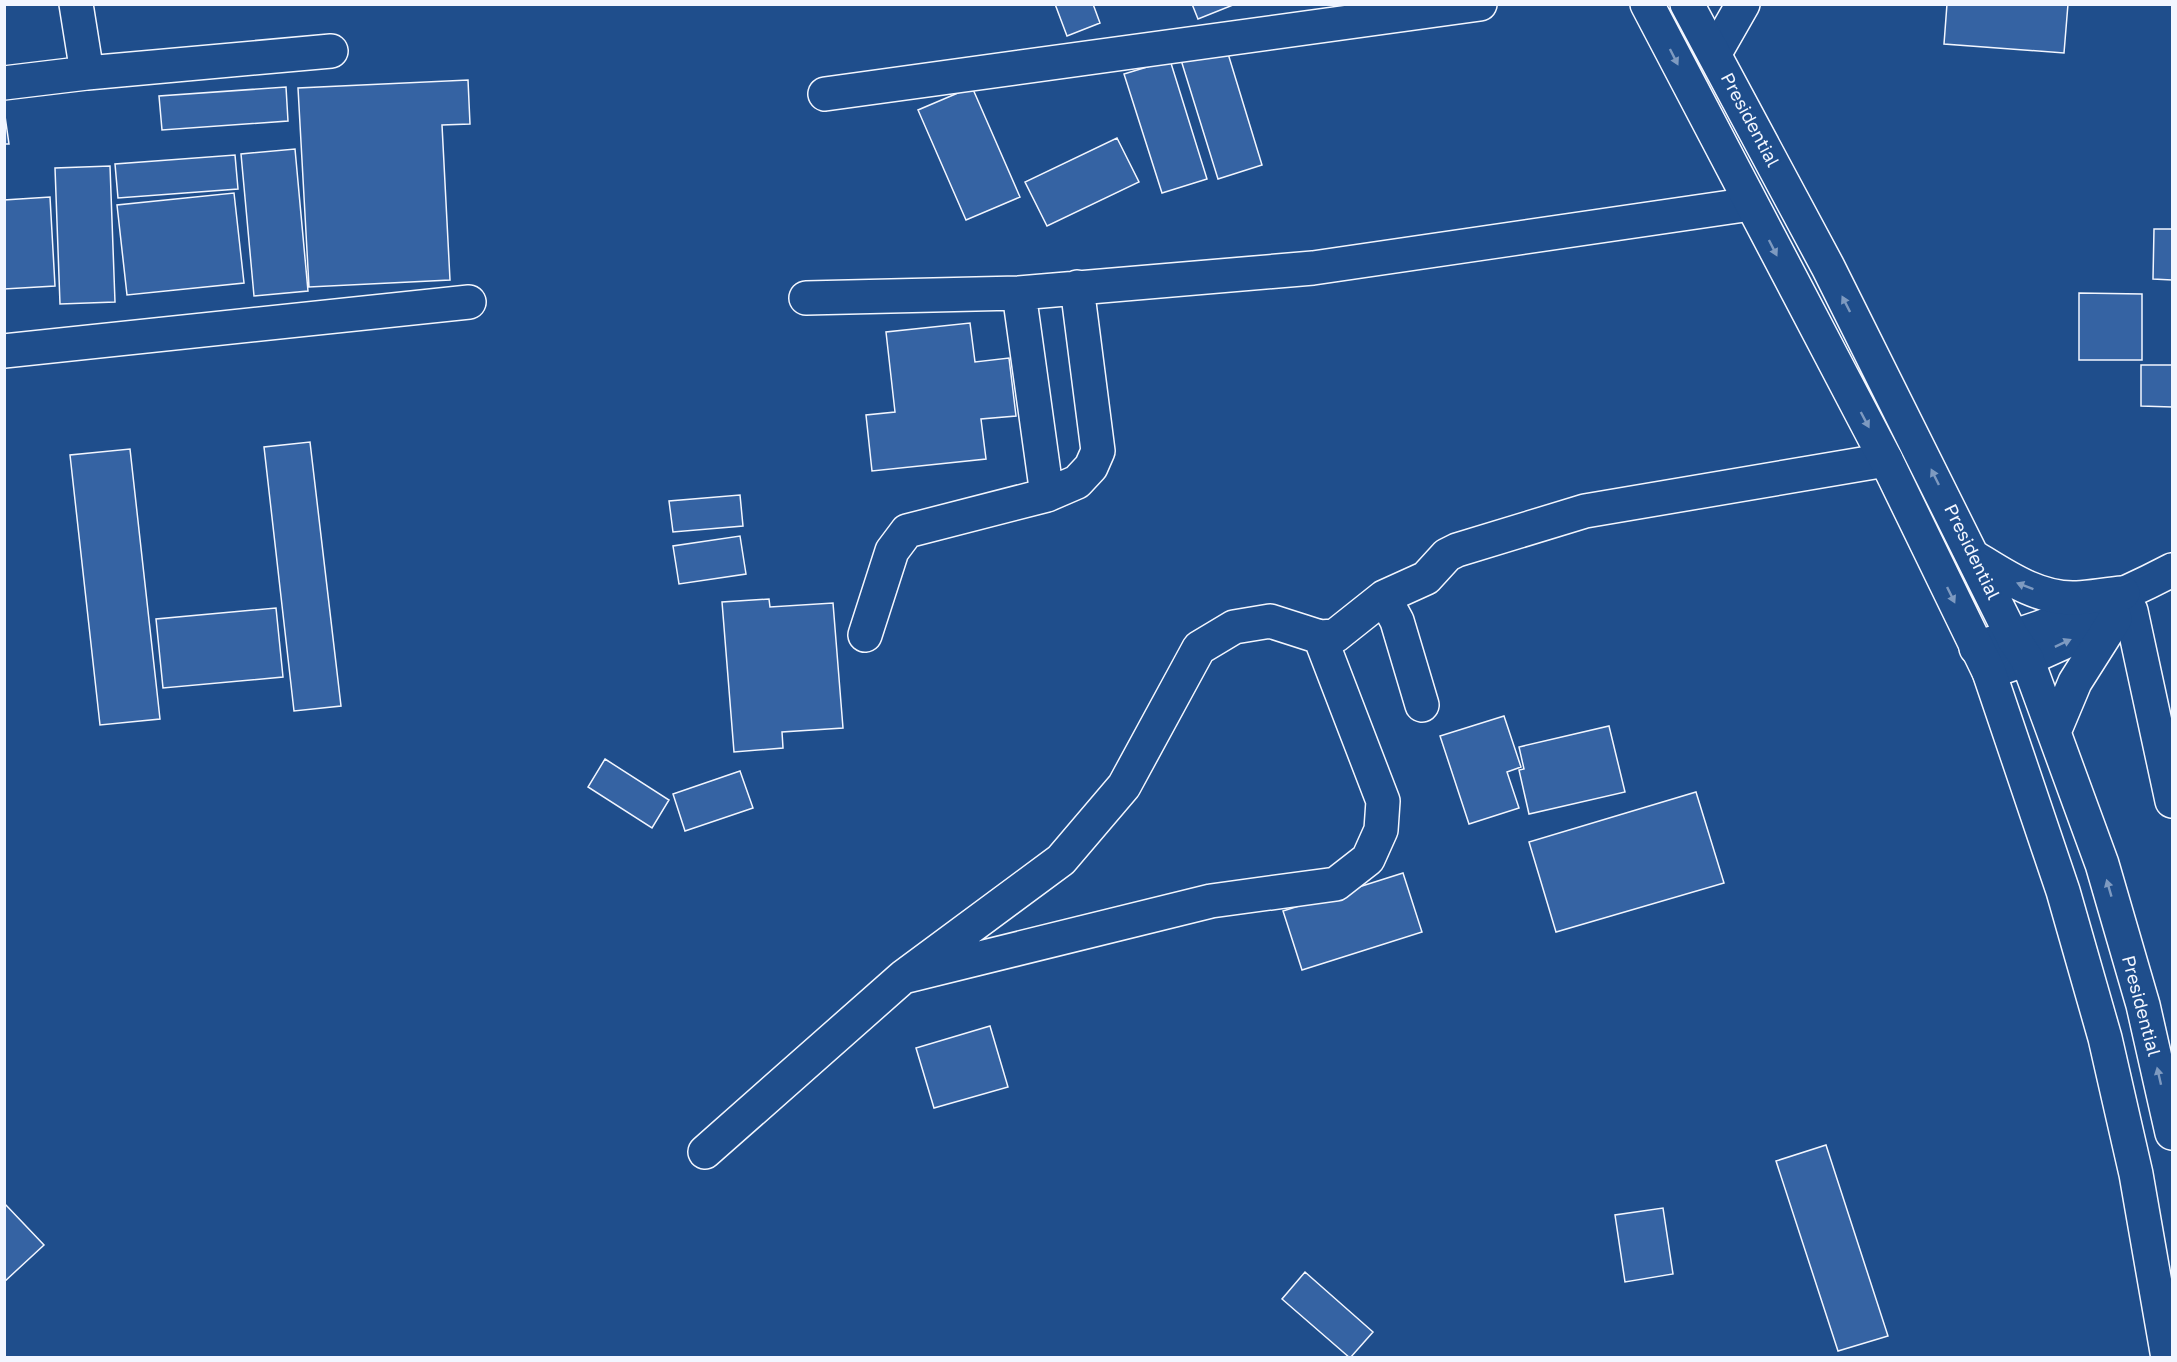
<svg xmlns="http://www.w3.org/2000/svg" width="2177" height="1362" viewBox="0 0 2177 1362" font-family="'Golos Text',sans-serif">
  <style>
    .building { fill: #3563a3; stroke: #f2f6ff; stroke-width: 1.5 }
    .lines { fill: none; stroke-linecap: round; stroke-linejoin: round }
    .minor-casing { stroke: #f2f6ff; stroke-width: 36 }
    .major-casing { stroke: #f2f6ff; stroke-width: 36 }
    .minor { stroke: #1f4e8c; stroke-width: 33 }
    .major { stroke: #1f4e8c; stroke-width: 33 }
    .oneway { fill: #7e9ac0 }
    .labels { text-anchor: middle; stroke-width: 4.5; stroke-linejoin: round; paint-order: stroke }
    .street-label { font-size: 18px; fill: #f2f6ff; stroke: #1f4e8c }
  </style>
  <rect width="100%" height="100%" fill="#1f4e8c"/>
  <path class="building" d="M1055 4H1093L1100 23 1067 36Z
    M1192 4H1233V5L1198 19Z
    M1947 4H2068L2064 53 1944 44Z
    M1226 47 1262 165 1218 179 1181 60Z
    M1170 60 1207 179 1162 193 1124 74Z
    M468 80 470 124 442 125 450 280 309 287 298 88Z
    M286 87 288 121 162 130 159 96Z
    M972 87 1020 197 966 220 918 110Z
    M4 109 9 144H4Z
    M1117 138 1139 182 1047 226 1025 182Z
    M295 149 308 291 254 296 241 154Z
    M235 155 238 189 118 198 115 164Z
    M110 166 115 302 60 304 55 168Z
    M234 193 244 283 127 295 117 205Z
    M50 197 55 286 4 289V200Z
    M2154 229H2172V280L2153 279Z
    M2079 293 2142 294V360H2079Z
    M970 323 975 362 1009 358 1016 416 981 419 986 459 872 471 866 415 895 412 886 332Z
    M2141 365H2172V407L2141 406Z
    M310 442 341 706 294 711 264 447Z
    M130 449 160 719 100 725 70 455Z
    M740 495 743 526 673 532 669 501Z
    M740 536 746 574 679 584 673 546Z
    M769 599 770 607 833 603 843 728 782 732 783 748 734 752 722 602Z
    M276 608 283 677 163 688 156 619Z
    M1504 716 1521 767 1507 772 1519 808 1469 824 1440 736Z
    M1609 726 1625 792 1529 814 1519 770 1524 769 1519 747Z
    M605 759 669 800 652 828 588 787Z
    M740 771 753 808 685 831 673 794Z
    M1696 792 1724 883 1556 932 1529 842Z
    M1403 873 1422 932 1302 970 1283 911Z
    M990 1026 1008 1087 934 1108 916 1048Z
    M1826 1145 1888 1336 1838 1351 1776 1161Z
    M4 1203 44 1245 4 1282Z
    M1663 1208 1673 1274 1625 1282 1615 1215Z
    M1305 1272 1373 1332 1350 1358 1282 1299Z"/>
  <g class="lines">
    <g class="minor-casing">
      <path id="minor" d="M76 4 87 73
        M1715 53 1743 4
        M4 83 87 73 331 51
        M825 94 1480 4
        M1019 293 1047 495
        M806 298 1019 293 1313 268 1751 204
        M4 351 469 302
        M1384 597 1397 621 1422 705
        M2131 611 2172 801
        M865 635 892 551 907 531 1047 495 1077 482 1091 467 1098 451 1077 287
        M1976 648C2040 630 2113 601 2172 570
        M1989 672 2027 659 2109 622
        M903 977 1061 860 1124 786 1199 648 1234 627 1270 621 1320 637 1335 636 1384 597 1426 578 1447 555 1457 550 1585 511 1886 460
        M705 1152 903 977 1211 901 1336 884 1368 859 1381 830 1383 801 1320 637"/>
    </g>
    <g class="major-casing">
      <path id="major" d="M1647 4 1886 460 1989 672 2063 891 2105 1038 2136 1174 2168 1358
        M1687 4 1828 267 2013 638 2027 659 2102 864 2143 1005 2172 1133
        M1974 557C2005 576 2039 600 2077 598 2092 597 2108 594 2123 593
        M2054 732 2075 682 2115 619"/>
    </g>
    <use href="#minor" class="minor"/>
    <use href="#major" class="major"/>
  </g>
  <defs><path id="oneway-solid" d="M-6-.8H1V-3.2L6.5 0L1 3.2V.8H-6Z" transform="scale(1.5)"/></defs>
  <g class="oneway">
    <use href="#oneway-solid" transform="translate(1674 57) rotate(63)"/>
    <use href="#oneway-solid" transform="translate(1773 248) rotate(63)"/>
    <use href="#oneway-solid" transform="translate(1846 304) rotate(-117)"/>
    <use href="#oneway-solid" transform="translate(1865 420) rotate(62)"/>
    <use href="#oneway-solid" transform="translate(1935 477) rotate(-116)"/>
    <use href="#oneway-solid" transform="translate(2025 586) rotate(-159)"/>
    <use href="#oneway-solid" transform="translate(1951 595) rotate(64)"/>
    <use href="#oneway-solid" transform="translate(2063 643) rotate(-25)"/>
    <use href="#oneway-solid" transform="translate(2109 888) rotate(-106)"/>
    <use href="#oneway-solid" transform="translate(2159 1076) rotate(-103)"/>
  </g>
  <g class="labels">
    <g class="street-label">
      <text transform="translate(1750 120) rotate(62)" y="6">Presidential</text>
      <text transform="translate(1972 552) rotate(64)" y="6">Presidential</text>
      <text transform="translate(2141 1006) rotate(75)" y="6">Presidential</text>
    </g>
  </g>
  <rect width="2177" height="1362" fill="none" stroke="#f2f6ff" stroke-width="12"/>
</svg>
